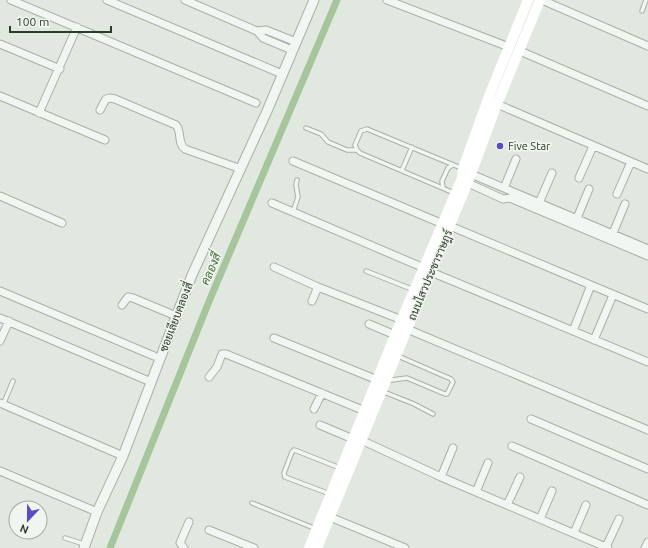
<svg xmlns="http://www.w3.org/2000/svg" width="648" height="548" viewBox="0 0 648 548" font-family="Ubuntu,Sarabun,sans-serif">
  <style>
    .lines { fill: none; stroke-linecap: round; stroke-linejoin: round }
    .canal { stroke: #a7c59d; stroke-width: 7 }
    .service-casing { stroke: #a7b2a5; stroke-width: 5.5 }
    .minor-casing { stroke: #a7b2a5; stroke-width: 9 }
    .tertiary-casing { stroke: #a7b2a5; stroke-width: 11 }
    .service { stroke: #f2f6f2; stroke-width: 3.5 }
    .minor { stroke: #f2f6f2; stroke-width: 7 }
    .tertiary { stroke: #f2f6f2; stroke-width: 9 }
    .secondary { stroke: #fff; stroke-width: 10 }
    .poi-dot { fill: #574cc5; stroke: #f0f5ef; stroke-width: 1.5 }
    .labels { text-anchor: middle; stroke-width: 3.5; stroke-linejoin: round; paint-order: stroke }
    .poi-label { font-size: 11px; fill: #2c3e29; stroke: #f0f5ef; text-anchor: start }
    .street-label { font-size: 11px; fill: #2c3e29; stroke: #f0f5ef }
    .water-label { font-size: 12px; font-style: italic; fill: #426f36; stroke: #f0f5ef }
  </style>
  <rect width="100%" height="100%" fill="#e1e8df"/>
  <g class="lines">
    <path class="canal" d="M110 548 210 299 337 0"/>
    <g class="service-casing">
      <path id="service" d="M642 11 646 0
        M306 128 321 134 328 142 347 150H357
        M402 170 412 147
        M443 188 442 181 448 168 453 165
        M454 193 360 153 357 150 355 145 361 131 367 129 461 168
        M293 212 298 197 296 185 297 180
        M366 271 414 290
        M388 378 392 380 407 378 445 394H447L453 382 451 379 398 356
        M384 392 414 404 433 414
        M3 405 13 381
        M330 494 285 477 284 473 292 452 294 450 297 451 340 468
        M252 503 316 529
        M65 538 84 544"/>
    </g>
    <g class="minor-casing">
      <path id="minor" d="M11 0 256 103
        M107 0 282 74
        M185 0 257 31
        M387 0 509 47
        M542 0 648 46
        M0 44 60 69
        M292 50 263 38 257 31 266 30 296 42
        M520 51 648 106
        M0 96 105 140
        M497 104 648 169
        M100 110 106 99 110 98 115 99 176 125C182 131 177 143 185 149L241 169
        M39 113 77 27
        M293 161 443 224
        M471 174 648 249
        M579 178 593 146
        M468 183 503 199 510 198 648 256
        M504 188 516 159
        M617 194 631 162
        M0 196 62 223
        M272 203 424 268
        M539 203 552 173
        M575 223 589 189
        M450 226 648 309
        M611 238 625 204
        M274 267 318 287 402 320
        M431 272 648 362
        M0 291 154 356
        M312 301 318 287
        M122 305 128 297 133 298 176 316
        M0 318 151 382
        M369 324 395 335
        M407 329 648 430
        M573 331 591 285
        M274 338 380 381
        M594 340 613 295
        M0 341 9 321
        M209 377 217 367 222 354H226L365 411
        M0 403 123 456
        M314 409 322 393
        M531 419 648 469
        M320 425 353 439
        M361 440 441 477 608 548
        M512 446 648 505
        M0 471 97 512
        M441 477 453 448
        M476 492 488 463
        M507 505 520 477
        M330 517 405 548
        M540 519 552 491
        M209 530 254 548
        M574 533 586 505
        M606 547 619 519
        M184 548 180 543 189 522
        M645 548 648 542"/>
    </g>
    <g class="tertiary-casing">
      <path id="tertiary" d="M84 548 97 512 123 456 192 275 267 111 314 0"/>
    </g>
    <use href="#service" class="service"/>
    <use href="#minor" class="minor"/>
    <use href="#tertiary" class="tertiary"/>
    <path class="secondary" d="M309 548 395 335 462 178 463 168 491 91 528 0
      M317 548 471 174 497 104 540 0"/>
  </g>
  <circle class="poi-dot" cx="500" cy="146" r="4"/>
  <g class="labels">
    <g class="poi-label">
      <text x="508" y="150">Five Star</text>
    </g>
    <g class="street-label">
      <text transform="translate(430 275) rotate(-67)" y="4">ถนนไสวประชาราษฎร์</text>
      <text transform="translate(176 317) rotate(-69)" y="4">ซอยเลียบคลองสี่</text>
    </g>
    <g class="water-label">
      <text transform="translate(211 269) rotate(-67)" y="4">คลองสี่</text>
    </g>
  </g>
  <g transform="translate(28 520) rotate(202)"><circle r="19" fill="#f0f5ef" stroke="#a2aca0"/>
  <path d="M0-3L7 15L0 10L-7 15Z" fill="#574cc5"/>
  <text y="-6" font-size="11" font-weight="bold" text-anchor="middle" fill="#2c3e29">N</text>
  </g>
  <path d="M10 26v6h101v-6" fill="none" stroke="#2c3e29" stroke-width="2"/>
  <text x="16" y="26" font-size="12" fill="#2c3e29" stroke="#f0f5ef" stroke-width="3" paint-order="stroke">100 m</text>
</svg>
